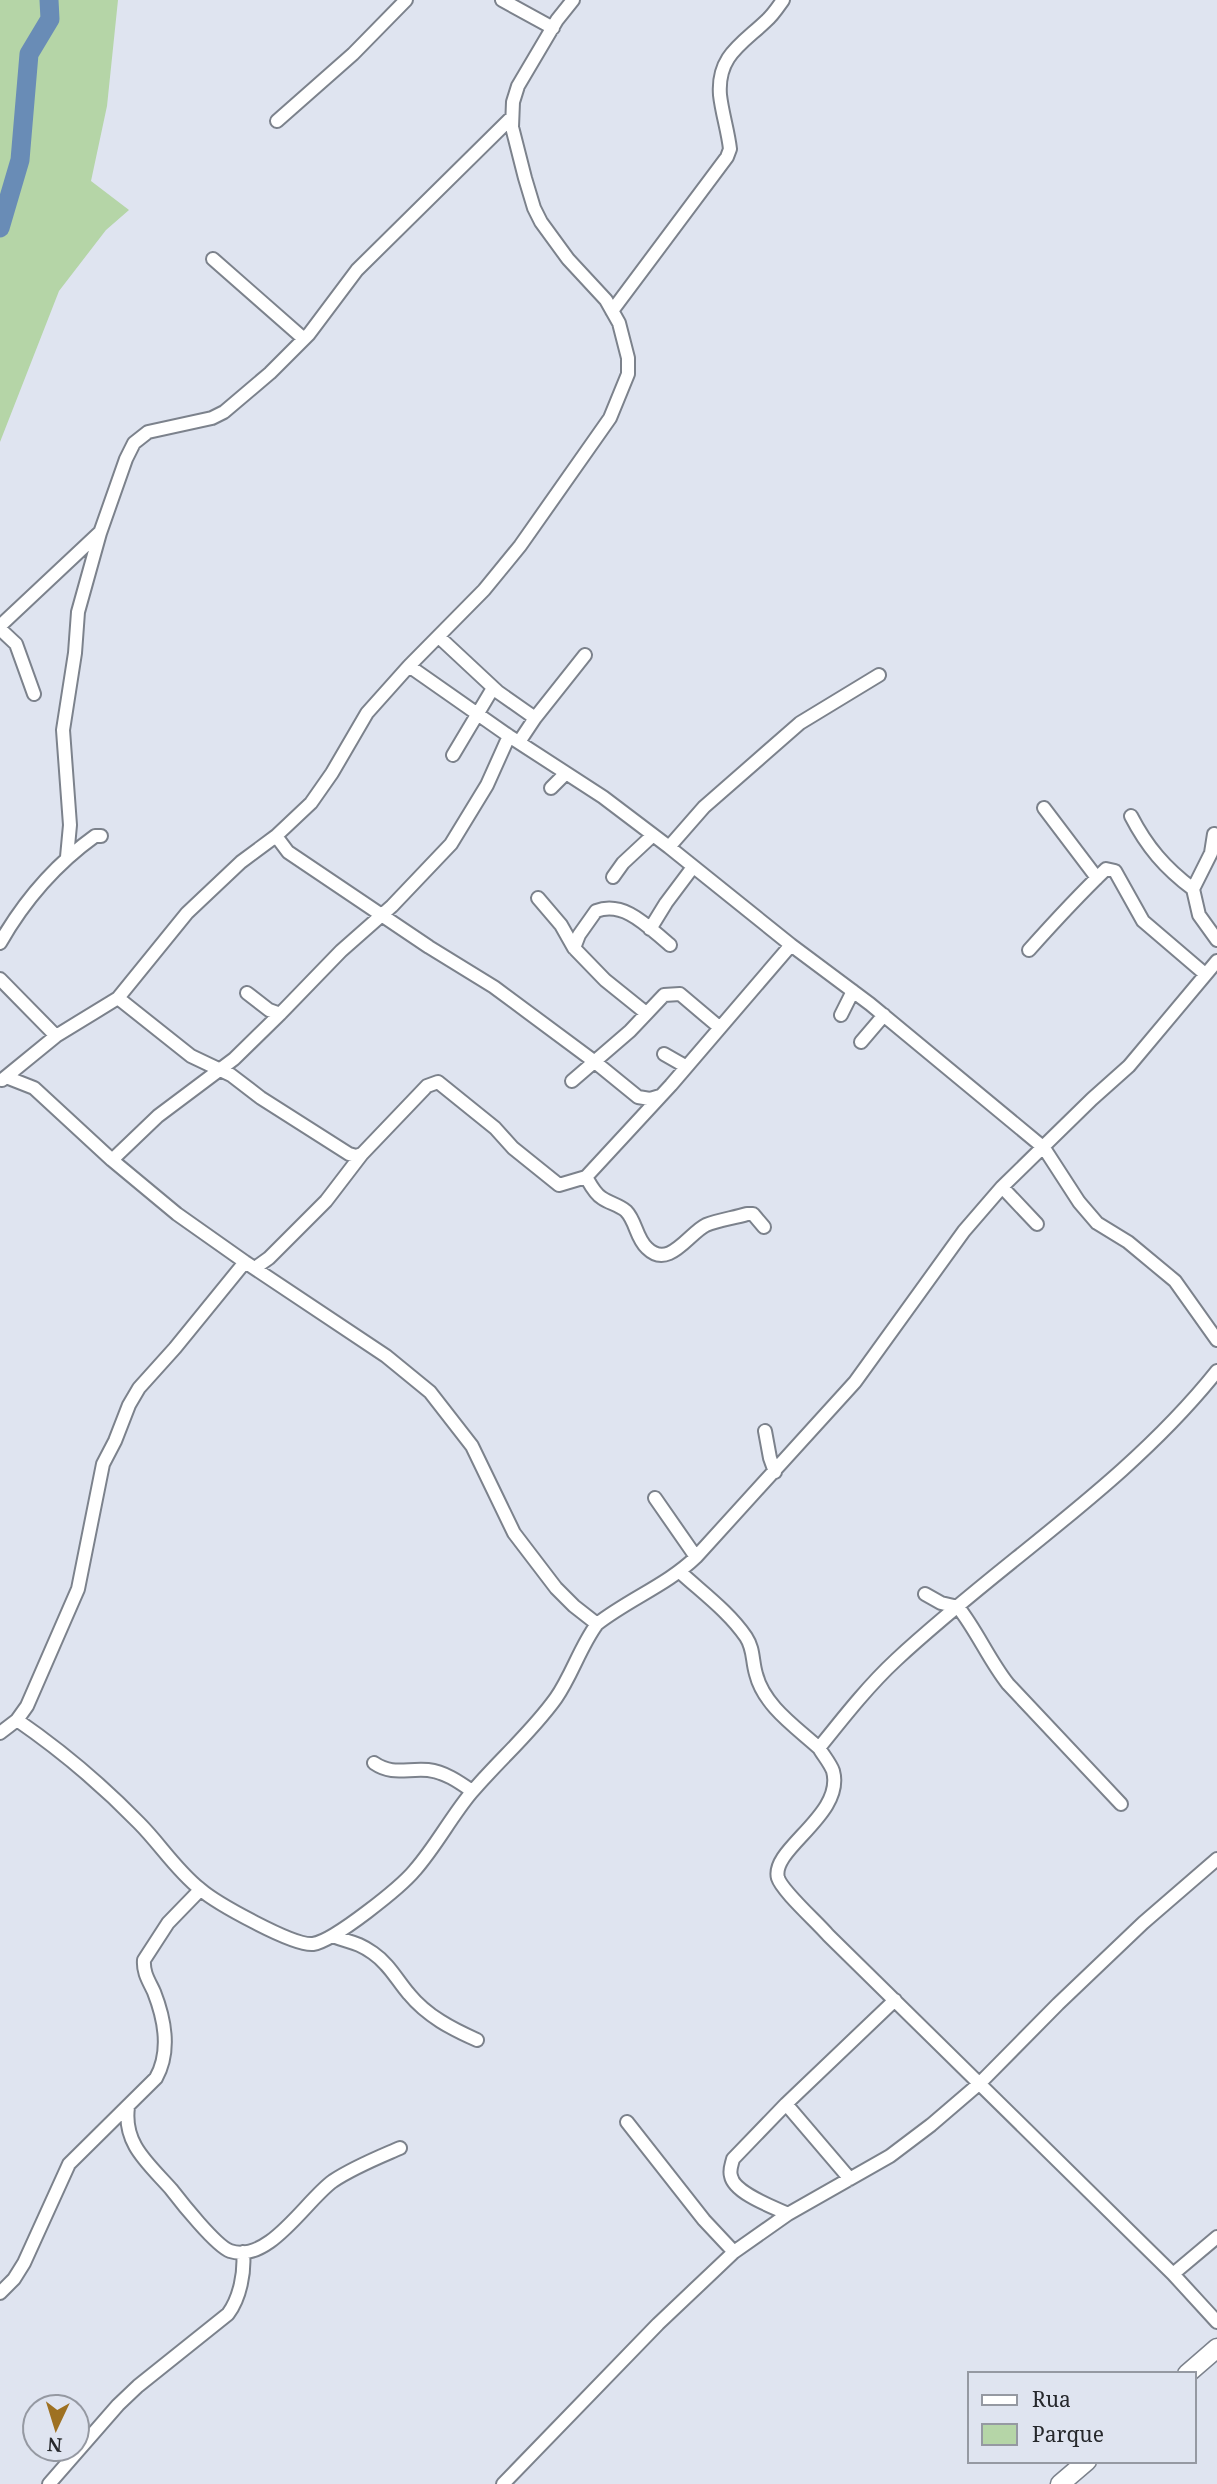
<svg xmlns="http://www.w3.org/2000/svg" width="1217" height="2484" viewBox="0 0 1217 2484" font-family="'Noto Serif',serif">
  <style>
    .green { fill: #b5d5a7 }
    .lines { fill: none; stroke-linecap: round; stroke-linejoin: round }
    .river { stroke: #698cb6; stroke-width: 19 }
    .street-casing { stroke: #7c828c; stroke-width: 16 }
    .secondary-casing { stroke: #7c828c; stroke-width: 21 }
    .street { stroke: #fff; stroke-width: 12 }
    .secondary { stroke: #fff; stroke-width: 18 }
  </style>
  <rect width="100%" height="100%" fill="#dfe4f0"/>
  <path class="green" d="M0 0H118L107 106 91 181 129 210 106 230 59 291 0 442Z"/>
  <g class="lines">
    <path class="river" d="M0 228 20 160 29 54 50 19 49 0"/>
    <g class="street-casing">
      <path id="street" d="M502 0 553 28
        M277 121 353 54 406 0
        M213 259 304 339
        M612 311 727 157 730 149C728 131 722 113 720 95 717 56 742 44 766 21 773 15 778 7 783 0
        M0 626 99 533
        M0 629 16 644 34 694
        M439 637 498 692 535 718
        M409 666 509 736 603 797 669 847 791 945 870 1004 1044 1148 1079 1202 1097 1223 1128 1242 1175 1281 1217 1340
        M519 742 535 718 585 655
        M453 755 493 688
        M551 788 566 773
        M1044 808 1097 878
        M1131 816C1147 847 1165 868 1193 889L1211 853 1214 834
        M276 836 288 852 429 947 494 987 595 1062 638 1097 650 1099 660 1096
        M669 847 704 807 800 723 879 675
        M67 857 70 825 63 730 75 653 78 612 100 533 126 459 134 443 148 432 212 418 224 412 270 373 309 334 357 270 512 117
        M613 877 623 863 652 836
        M1193 889 1199 915 1217 940
        M538 898 561 925 574 948 605 980 646 1013
        M650 929 666 903 693 867
        M0 943C24 901 56 864 95 836H101
        M574 948 579 935 596 911C625 900 649 928 670 945
        M1029 950C1054 922 1079 895 1106 869L1115 871 1143 921 1205 974
        M0 979 56 1036
        M247 993 269 1010 280 1014
        M118 998 191 1056 231 1075 261 1098 349 1154 356 1156 362 1154 427 1086 438 1082 495 1128 513 1148 559 1185 586 1177C590 1184 595 1194 602 1198 609 1203 619 1205 626 1211 636 1221 636 1238 647 1248 669 1270 689 1233 706 1225 718 1220 734 1218 747 1214H753L764 1227
        M841 1015 853 991
        M861 1042 884 1015
        M664 1054 685 1066
        M6 1077 34 1088 112 1160 177 1214 245 1262 386 1356 430 1392 472 1446 514 1533 556 1588 574 1606 597 1624C629 1599 667 1585 696 1557L855 1382 964 1231 1002 1187 1092 1099 1129 1066 1217 961
        M2 1080 56 1036 118 998 187 913 241 862 276 836 311 803 332 773 367 713 409 666 484 590 520 546 610 418 628 374V358L619 323 606 300 568 259 541 222 534 208 525 178 512 127 513 102 518 86 557 20 573 0
        M572 1081 630 1031 664 995 680 994 719 1027
        M112 1160 158 1116 234 1059 280 1014 341 951 392 906 451 844 487 785 509 736
        M586 1177 671 1085 791 945
        M1002 1187 1037 1224
        M255 1268 269 1258 326 1201 362 1154
        M1217 1371C1127 1484 1001 1562 896 1660 868 1686 843 1718 819 1748 823 1755 830 1763 833 1771 845 1815 770 1849 778 1878 782 1891 818 1923 828 1935L1173 2274 1217 2322
        M765 1431 770 1458 775 1472
        M655 1498 696 1557
        M680 1572C703 1593 729 1612 746 1637 754 1649 752 1661 756 1674 764 1706 796 1727 819 1748
        M925 1594 941 1603 958 1607C977 1631 989 1660 1008 1684L1121 1804
        M17 1720 27 1706 78 1589 103 1464 115 1441 129 1405 139 1388 175 1348 245 1262
        M0 1733 17 1720C59 1749 103 1786 139 1823 160 1844 176 1870 200 1889 216 1903 293 1946 313 1944 334 1941 401 1887 415 1870 436 1846 451 1817 471 1793 499 1760 531 1733 556 1698 572 1675 580 1647 597 1624
        M374 1763C393 1776 407 1768 428 1770 445 1772 459 1782 472 1791
        M333 1936C350 1943 356 1941 373 1953 389 1964 397 1980 409 1994 427 2016 452 2029 477 2040
        M786 2104 733 2159C732 2164 729 2170 731 2176 734 2193 773 2207 788 2214
        M128 2107C123 2144 148 2163 171 2189 181 2202 216 2246 230 2251 269 2264 306 2200 333 2181 354 2167 377 2158 400 2148
        M627 2122 704 2220 734 2252
        M850 2179 786 2104 895 2000
        M1173 2274 1217 2237
        M0 2293 14 2279 24 2263 69 2164 156 2078C171 2051 165 2020 154 1992 149 1981 143 1973 144 1960L168 1923 200 1890
        M49 2484 118 2405 138 2386 228 2314C240 2298 245 2272 243 2252
        M503 2484 658 2324 734 2252 788 2214 890 2156 931 2125 980 2083 1058 2004 1143 1923 1217 1859"/>
    </g>
    <g class="secondary-casing">
      <path id="secondary" d="M1187 2374 1217 2348
        M1060 2484 1087 2461"/>
    </g>
    <use href="#street" class="street"/>
    <use href="#secondary" class="secondary"/>
  </g>
  <rect x="968" y="2372" width="228" height="91" fill="#dfe4f0" stroke="#9599a2" stroke-width="2"/>
  <rect x="982" y="2395" width="35" height="10" fill="#ffffff" stroke="#9599a2" stroke-width="2"/>
  <text x="1032" y="2407" font-size="21" fill="#26282c">Rua</text>
  <rect x="982" y="2424" width="35" height="21" fill="#b5d5a7" stroke="#9599a2" stroke-width="2"/>
  <text x="1032" y="2442" font-size="21" fill="#26282c">Parque</text>
  <g transform="translate(56 2428) rotate(184)"><circle r="33" fill="#dfe4f0" stroke="#9599a2" stroke-width="2"/>
  <path d="M0-5L12 26L0 18L-12 26Z" fill="#9e7122"/>
  <text y="-10" font-size="19" font-weight="bold" text-anchor="middle" fill="#26282c">N</text>
  </g>
</svg>
